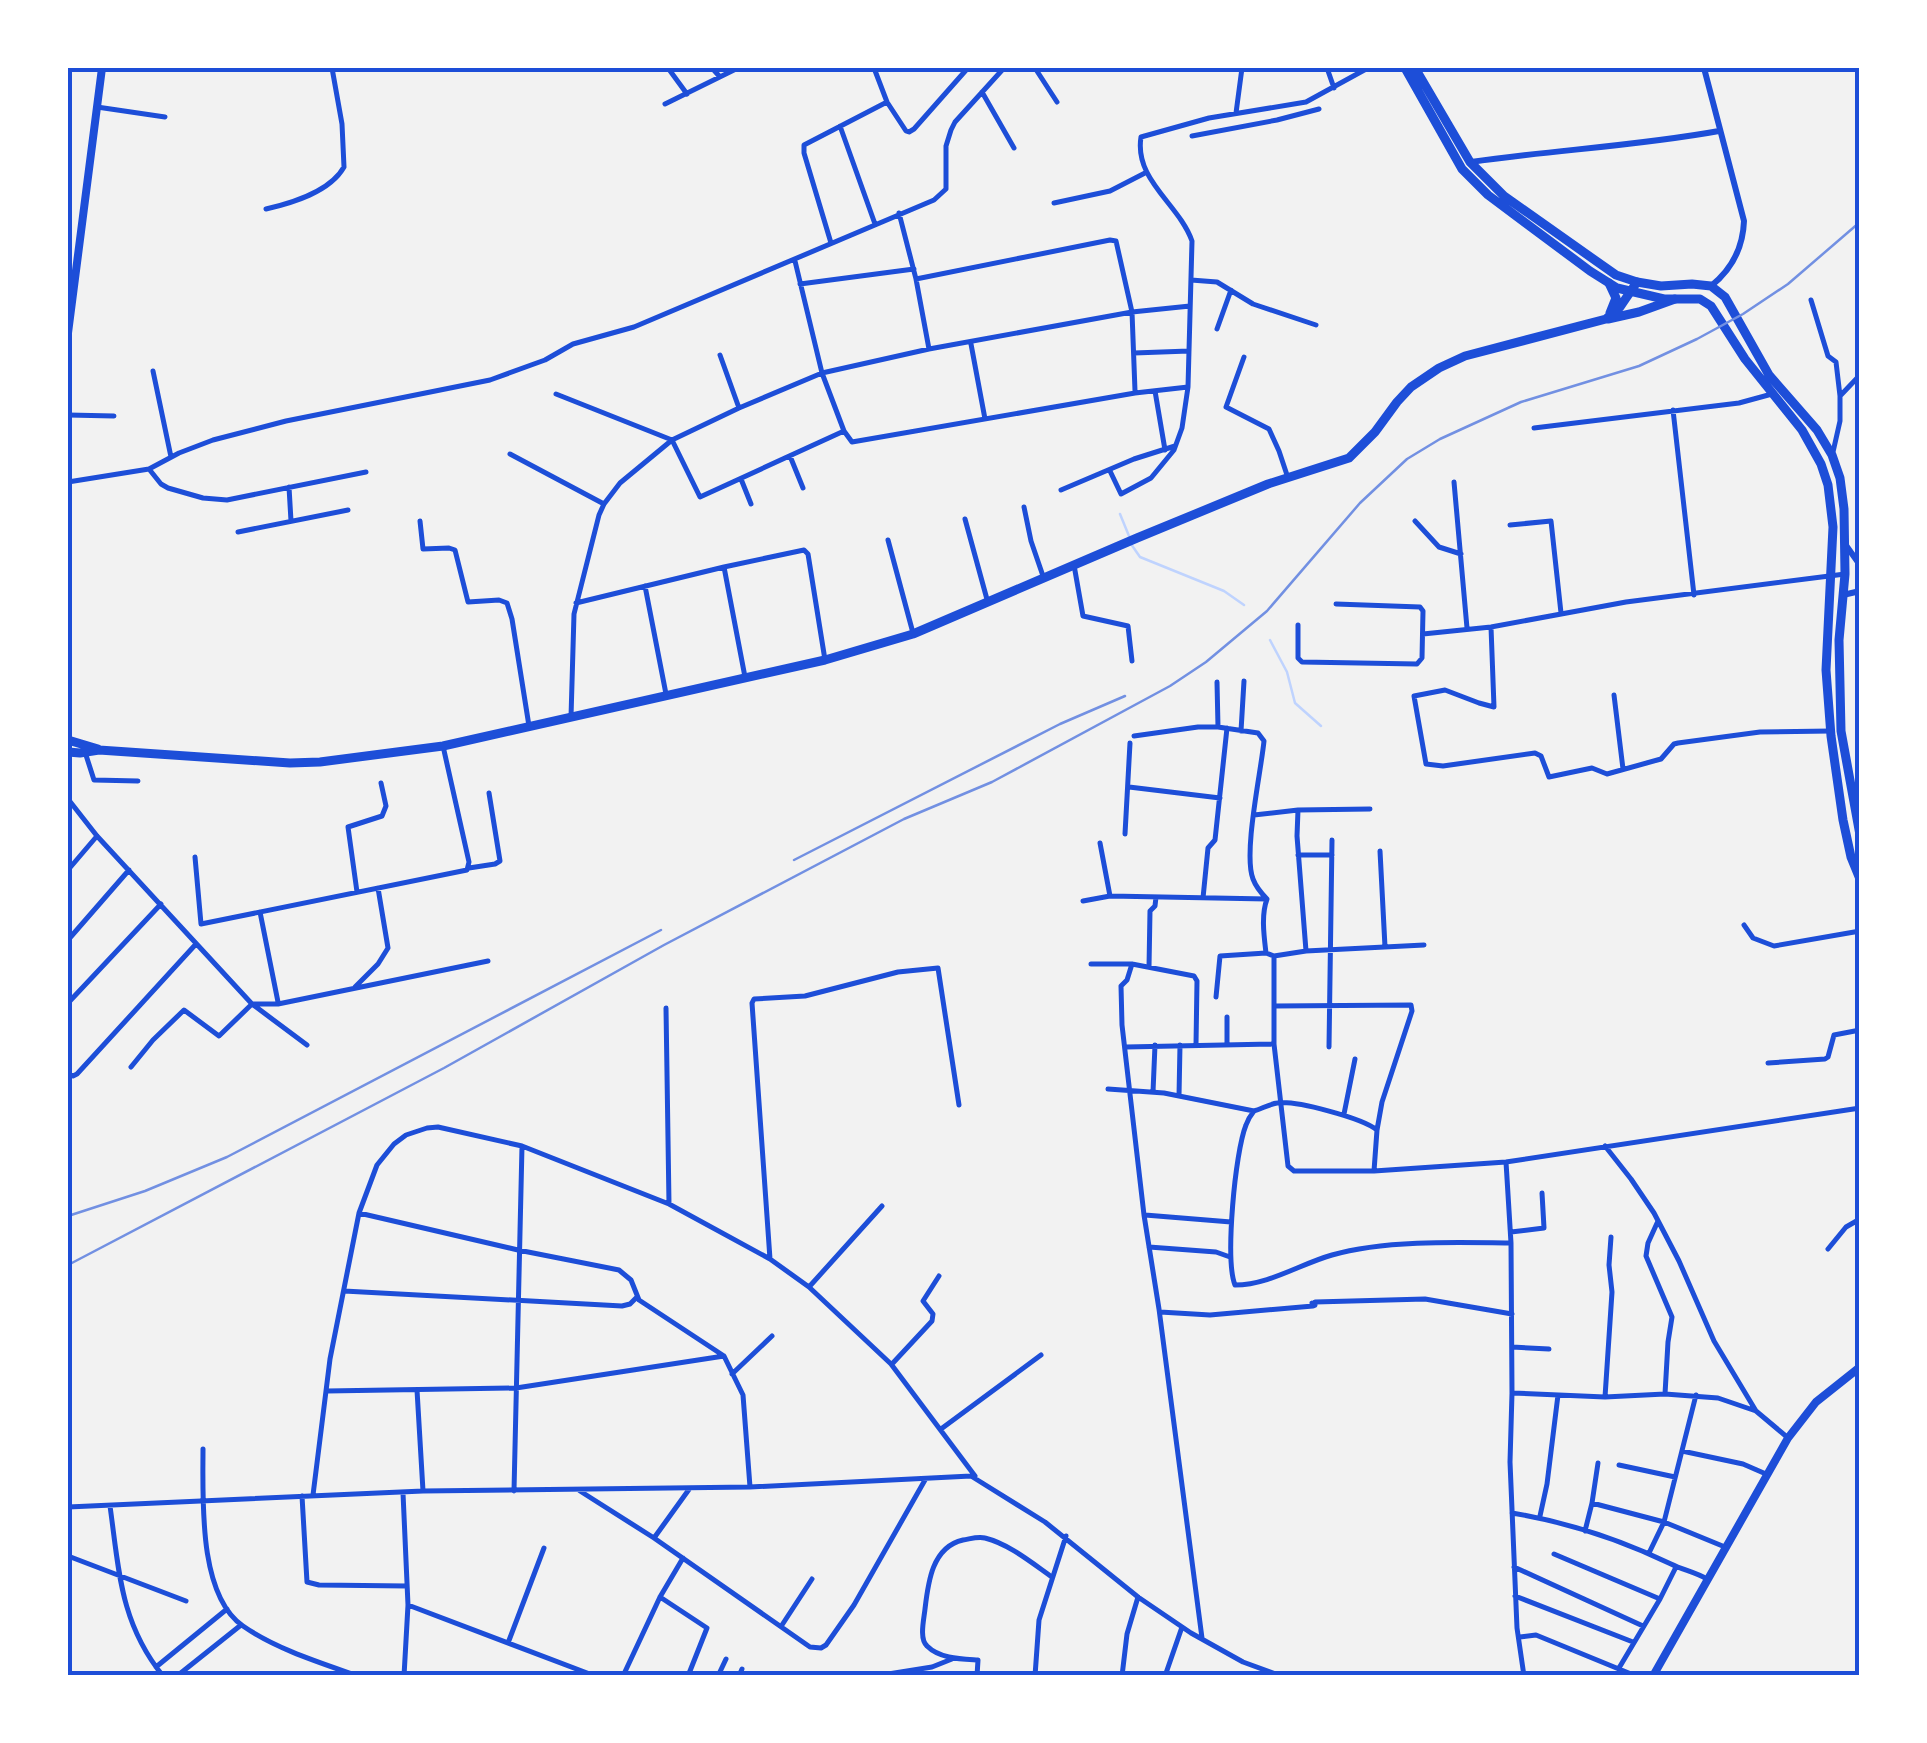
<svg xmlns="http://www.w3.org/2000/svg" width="1927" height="1743" viewBox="0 0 1927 1743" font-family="'Alegreya Sans',sans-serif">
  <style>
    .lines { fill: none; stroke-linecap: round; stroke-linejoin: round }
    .stream { stroke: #bfd3fe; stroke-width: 2.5 }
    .minor { stroke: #1d4ed8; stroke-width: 5 }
    .tertiary { stroke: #1d4ed8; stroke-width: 6 }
    .secondary { stroke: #1d4ed8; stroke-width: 8 }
    .primary { stroke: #1d4ed8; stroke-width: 9 }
    .trunk { stroke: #1d4ed8; stroke-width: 9 }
    .rail { stroke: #7290e2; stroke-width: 2.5 }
    .neatline { fill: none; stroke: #1d4ed8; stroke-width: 4 }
  </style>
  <rect width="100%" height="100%" fill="#f2f2f2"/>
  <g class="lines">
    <path class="stream" d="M1120 514 1129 536
      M1131 544 1140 557 1224 591 1244 605
      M1270 640 1287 672 1295 703 1321 726"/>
    <path class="minor" d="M668 68 687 94
      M712 68 720 77
      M874 68 887 102 906 131 909 132 914 129 967 69
      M1035 68 1057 102
      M1327 68 1334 88
      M1859 68 1860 69
      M982 92 1014 148
      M665 104 738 68
      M97 107 165 117
      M1236 113 1242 68
      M840 126 875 224
      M1192 136 1277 120 1319 109
      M1054 203 1110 191 1145 173
      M266 209C292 203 330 192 344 167L342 124 332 68
      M899 213 916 279 929 349
      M831 243 804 153V145L887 102
      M795 261 822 373 844 431 852 442 1135 393 1188 387
      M916 279 1110 240 1116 241 1132 312 1135 391
      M1191 280 1217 282 1253 304 1316 325
      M800 284 914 269
      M1811 300 1828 356 1836 362 1840 396
      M1217 329 1231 290
      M971 344 985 419
      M1134 353 1189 351
      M720 355 739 408
      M1244 357 1226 407 1269 429 1279 451 1287 475
      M153 371 171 457
      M1155 391 1165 450
      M556 394 672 440 700 497 844 431
      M1673 410 1694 595
      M68 415 114 416
      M1534 428 1739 403 1772 394
      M1833 452 1840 421V396L1860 375
      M510 454 604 504
      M790 456 803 488
      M149 469 161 484 168 488 203 498 227 500 366 472
      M1110 471 1121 494 1151 478 1174 450 1182 428 1188 387 1192 241C1179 204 1134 180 1141 137L1209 118 1306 102 1368 68
      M741 479 751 504
      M68 482 149 469 179 453 213 440 286 421 490 380 545 360 573 344 634 327 934 200 946 189V146L951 130 955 122 1004 68
      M1454 482 1467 628
      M289 487 291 521
      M1061 490 1134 459 1175 446
      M1024 507 1031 541 1043 576
      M965 519 988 603
      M420 521 423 549 449 548 455 550 468 602 499 600 507 603 512 619 529 726
      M1415 521 1439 547 1461 554
      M1510 525 1551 521 1561 613
      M238 532 348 510
      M888 540 913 633
      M1074 565 1083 616 1128 626 1132 661
      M724 567 745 677
      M645 586 666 694
      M576 603 724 567 804 550 808 554 825 660
      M1298 625V658L1302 662 1417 664 1422 658 1423 611 1420 607 1336 604
      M1491 627 1494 707 1479 703 1445 690 1414 696 1426 764 1443 766 1535 753 1541 756 1549 777 1592 768 1607 774 1661 759 1674 744 1678 743 1760 732 1831 731
      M1423 634 1491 627 1626 602 1845 574
      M1217 682 1218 727
      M1614 695 1623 769
      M571 717 574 614 599 515 604 504 620 483 672 440 739 408 822 373 929 349 1132 312 1190 306
      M1241 731 1244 681
      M1134 736 1198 727H1218L1258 733 1264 741C1261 772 1243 853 1253 879 1256 887 1261 893 1267 899 1261 915 1264 936 1266 953L1274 956V1044L1288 1166 1294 1171H1374
      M85 752 94 780 138 781
      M1129 787 1220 798
      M68 799 97 836 252 1004 307 1045
      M1298 810 1297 836 1306 951
      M1254 815 1298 810 1370 809
      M1125 834 1130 743
      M1100 843 1110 896
      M1380 851 1385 947
      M1298 855H1332
      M195 857 201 924 467 870 469 862 443 746
      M469 868 495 864 500 861 489 793
      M68 870 97 836
      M357 892 348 827 382 816 386 806 381 783
      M1203 898 1208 848 1215 840 1227 728
      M1083 901 1110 896 1267 899
      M260 912 278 1002
      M1744 925 1753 938 1774 946 1860 931
      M68 940 129 870
      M1274 956 1306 951 1424 945
      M1091 964H1132L1194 976 1197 981 1196 1045
      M1132 964 1127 980 1121 986 1122 1025 1144 1215 1159 1309 1202 1638
      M1149 967 1150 911 1155 906 1156 897
      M355 987 378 964 388 948 378 888
      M1216 997 1220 956 1266 953
      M68 1003 161 904
      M1275 1006 1411 1005 1412 1011 1382 1102 1377 1130
      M666 1008 669 1204
      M1227 1017V1044
      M1126 1047 1273 1044
      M1329 1047 1332 840
      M1768 1063 1825 1059 1828 1057 1834 1035 1860 1030
      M131 1067 153 1040 184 1010 219 1036 252 1004H278L488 961
      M68 1074 73 1076 77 1074 196 944
      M1108 1089 1164 1093 1254 1111C1250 1116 1248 1119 1246 1125 1235 1152 1225 1260 1235 1285 1269 1285 1300 1264 1332 1255 1383 1240 1457 1242 1511 1243
      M1153 1092 1155 1045
      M1179 1096 1180 1045
      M1254 1111C1261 1109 1270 1104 1277 1103 1295 1100 1362 1118 1377 1130L1374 1171 1506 1162 1860 1108
      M1344 1114 1355 1059
      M1605 1146 1631 1179 1654 1213 1679 1261 1714 1341 1756 1411
      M1506 1162 1511 1243 1512 1393 1510 1462 1517 1628 1524 1676
      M359 1213 518 1250 619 1270 631 1280 639 1300 724 1356
      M1145 1215 1231 1222
      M1658 1221 1648 1243 1646 1256 1672 1317 1668 1342 1665 1394
      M1511 1232 1544 1228 1542 1193
      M1149 1247 1216 1252 1230 1257
      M1828 1249 1846 1227 1860 1219
      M770 1259 752 1003 754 999 805 996 898 972 938 968 959 1105
      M809 1287 882 1206
      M344 1291 622 1306 630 1304 637 1297
      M1160 1312 1210 1315 1313 1306 1312 1303 1315 1305V1302L1425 1299 1512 1314
      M1512 1347 1549 1349
      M892 1364 932 1321 933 1314 923 1301 939 1276
      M732 1374 772 1336
      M417 1390 423 1491
      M327 1391 516 1388 724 1356 743 1395 750 1487
      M1512 1393 1605 1397 1665 1394 1718 1398 1756 1411 1787 1437
      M1605 1397 1612 1292 1609 1265 1611 1237
      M941 1429 1041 1355
      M203 1449C203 1499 198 1595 243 1626 276 1649 321 1663 358 1676
      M1682 1451 1743 1464 1766 1474
      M1619 1465 1675 1477
      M514 1491 522 1146
      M580 1491 654 1538 810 1647 821 1648 826 1645 854 1605 925 1480
      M403 1493 408 1605 404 1676
      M313 1495 330 1359 359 1213 377 1165 394 1144 406 1135 427 1128 438 1127 522 1146 669 1204 770 1259 809 1287 891 1364 975 1476
      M302 1496 307 1582 319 1585 407 1586
      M1592 1503 1664 1522 1725 1547
      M110 1506C119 1570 120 1623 163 1676
      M68 1507 423 1491 750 1487 971 1476 1045 1522 1138 1597 1191 1633 1243 1662 1281 1676
      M1512 1513C1567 1522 1621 1540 1671 1564 1683 1570 1695 1572 1707 1579
      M1540 1516 1547 1484 1558 1395
      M1585 1531 1592 1503 1598 1463
      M654 1538 690 1488
      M1649 1553 1664 1522 1696 1395
      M1554 1554 1660 1599
      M68 1556 186 1601
      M1514 1567 1643 1626
      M1515 1596 1633 1642
      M660 1597 707 1628 688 1676
      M408 1605 595 1676
      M782 1625 812 1579
      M1520 1637 1536 1635 1636 1676
      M508 1643 544 1548
      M156 1667 227 1609
      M1619 1668 1660 1599 1676 1567
      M882 1675 932 1667 952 1659
      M177 1676 241 1625
      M623 1676 660 1597 683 1558
      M718 1676 726 1659
      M739 1676 742 1669
      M977 1676 978 1660C962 1659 940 1659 927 1646 919 1639 924 1619 925 1609 928 1583 932 1547 963 1540 970 1539 978 1536 985 1538 1009 1544 1032 1563 1052 1577
      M1035 1676 1039 1620 1066 1536
      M1122 1676 1127 1634 1138 1597
      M1165 1676 1182 1627"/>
    <path class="tertiary" d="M1704 68 1744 221C1743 248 1731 270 1711 286
      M1471 162C1553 150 1637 146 1719 131
      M1845 544 1860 565
      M1843 595 1860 591"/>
    <path class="secondary" d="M68 333 102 68
      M1653 1676 1788 1438 1816 1402 1860 1367"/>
    <path class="primary" d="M1609 283 1616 298 1610 313
      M1608 319 1639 312 1675 299
      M68 740 98 749
      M68 752 80 753 99 750 290 763 320 762 443 746 825 660 913 634 1137 538 1268 484 1349 458 1375 432 1397 402 1411 387 1439 368 1465 356 1606 319 1620 307 1637 282"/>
    <path class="trunk" d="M1405 68 1462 169 1488 195 1590 271 1617 288 1664 299H1700L1711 306 1745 359 1802 430 1821 464 1828 485 1833 527 1826 670 1831 736 1843 820 1851 857 1860 879
      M1415 68 1470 162 1504 196 1616 275 1637 282 1661 286 1692 284 1711 286 1725 297 1769 375 1817 430 1832 455 1840 478 1844 509 1845 574 1839 640 1841 731 1860 835"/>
    <path class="rail" d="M794 860 1060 724 1125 696
      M68 1216 145 1191 227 1157 661 930
      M68 1265 444 1068 664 945 904 819 992 782 1170 686 1206 662 1267 611 1360 503 1407 459 1440 439 1521 402 1639 366 1697 339 1743 314 1788 284 1860 222"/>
  </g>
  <rect width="1927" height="1743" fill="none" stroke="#ffffff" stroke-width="140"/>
  <rect x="70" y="70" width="1787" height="1603" class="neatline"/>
</svg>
